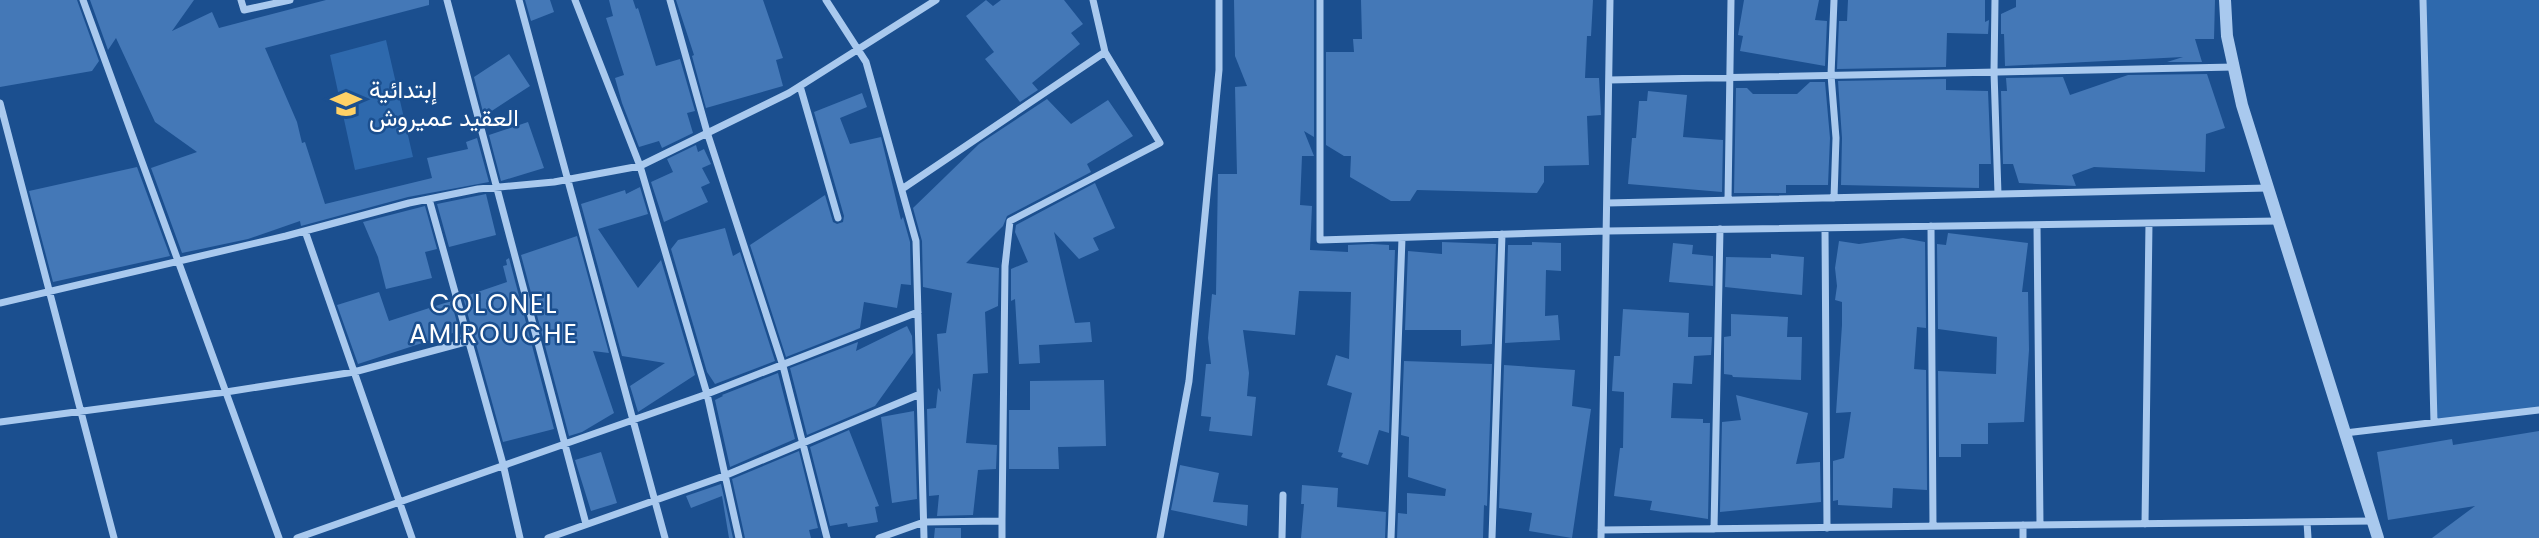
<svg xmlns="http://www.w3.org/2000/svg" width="2539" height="538" viewBox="0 0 2539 538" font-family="Poppins,Vazirmatn,sans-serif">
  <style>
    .green { fill: #2e69ad }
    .building { fill: #4478b7 }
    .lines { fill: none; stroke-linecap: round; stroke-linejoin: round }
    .minor { stroke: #a9c9ee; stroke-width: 7 }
    .tertiary { stroke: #a9c9ee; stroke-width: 12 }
    .labels { text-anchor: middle; stroke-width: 5; stroke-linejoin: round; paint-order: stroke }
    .poi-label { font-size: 24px; fill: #fff; stroke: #1b4f8f; text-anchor: start }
    .neighbourhood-label { font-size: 26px; letter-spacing: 2px; fill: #fff; stroke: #1b4f8f }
  </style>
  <rect width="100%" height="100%" fill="#1b4f8f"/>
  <path class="green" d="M2423 0H2539V410L2434 422Z
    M386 40 413 157 355 170 330 55Z"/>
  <path class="building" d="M0 0H77L99 61 92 71 0 87Z
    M90 0H194L172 31 212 12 219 28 326 0H429V5L265 48 297 122 302 143 305 142 325 204 432 178 427 158 468 149 466 142 477 138 489 182 408 197 301 226 300 221 248 239 182 253 151 168 197 152 155 122 116 38 108 50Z
    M525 0H550L554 12 531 21Z
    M609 0H633L636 9 638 8 656 66 680 59 695 111 687 113 693 133 662 148 659 141 639 147 622 103 615 78 624 75 606 18 613 16Z
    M676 0H763L783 58 776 60 783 86 706 108 692 56 694 55Z
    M986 0 993 6 1001 0H1064L1083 24 1071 33 1080 44 1032 83 1038 90 1020 102 985 59 994 52 966 16Z
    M1234 0H1314V137L1304 131 1314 156H1302L1300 205 1312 206 1310 250 1348 252V245L1372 244 1389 245V250H1395L1389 433 1379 430 1368 465 1341 457 1343 453 1338 452 1352 393 1327 385 1336 355 1349 359 1351 292 1299 291 1295 335 1243 330 1249 373 1247 396 1256 397 1252 436 1209 431 1211 417 1201 416 1206 364H1211L1208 338 1212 294 1216 295 1218 174H1237L1235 87 1247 86 1235 56Z
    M1361 0H1593L1591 36H1587L1585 78H1599L1601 115 1587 116 1589 165 1544 166V182L1537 193 1417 190 1410 201H1391L1350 177 1351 156H1344L1326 145V52H1354L1353 39H1362Z
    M1744 0H1819L1815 20 1827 21 1825 66 1740 51 1743 36 1738 35Z
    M1848 0H1985V22L1989 20 1988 34 1947 33 1946 67 1837 69 1839 21H1847Z
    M2016 0H2215L2214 39H2195L2202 62H2167L2183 57 2005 66 2004 34H2001V14L2016 7Z
    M509 54 530 86 484 116 474 77Z
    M2207 74 2225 128 2206 134 2205 172 2094 167 2072 175 2076 186 2019 183 2013 164H2003L2001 91H2007L2006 78 2063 77 2070 95 2128 75Z
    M1946 79V90L1988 91 1991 164H1979V188L1841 185 1842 138 1838 81Z
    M1810 82H1825L1830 138 1828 185H1786V193H1734L1736 88H1747L1753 94H1797Z
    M1648 91 1687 95 1683 137 1723 140 1722 192 1628 184 1632 138H1636L1639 101H1647Z
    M862 93 867 107 840 118 850 144 881 137 901 220 903 217 910 242 911 285 901 284 897 308 864 302 860 328 786 357 750 245 825 195 833 222 837 224 843 222 844 216 814 112Z
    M1047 99 1071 124 1108 100 1133 136 1087 164 1091 172 1007 216 1003 226 966 263 999 268 998 306 985 312 988 373 973 374 966 443 997 445 996 469 978 470 973 515 937 516 939 495 929 496 927 409 936 408 938 388 941 392 937 334 946 333 952 293 923 287 922 241 913 208 979 144Z
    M528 122 544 168 501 181 489 135Z
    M696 145 698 152 704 149 711 164 702 168 710 183 701 187 708 202 664 222 651 182 673 172 667 159Z
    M137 167 170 256 53 282 29 191Z
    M1095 183 1115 228 1093 238 1099 250 1079 259 1054 232 1075 323 1090 322 1092 342 1039 345 1040 363 1019 364 1015 299 1011 301V269L1028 262 1015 232 1016 225Z
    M640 187 648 214 598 229 638 288 661 260 695 375 638 412 630 386 665 363 622 356 581 204 625 190 626 194Z
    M486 194 496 235 449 247 437 204Z
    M425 206 437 249 425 252 432 278 386 289 378 257 363 222Z
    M725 228 733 256 740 252 775 361 715 384 707 372 671 249 678 240Z
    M1948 233 2028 243 2022 292H2028L2029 350 2024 422 1988 423V444H1961V457H1939L1938 371 1996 374 1997 337 1938 329 1937 244 1946 245Z
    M577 236 609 353 593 351 614 413 582 432 569 436 521 255Z
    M1903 238 1925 242 1926 328 1917 327 1914 369 1926 370 1927 490 1893 488 1892 508 1838 505V500L1833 501V461L1844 458 1851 412 1836 413 1842 325V302L1835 300 1837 286 1835 268 1839 241 1859 244Z
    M1442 242 1496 244 1492 344 1461 346V330H1405L1408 251 1442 254Z
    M1532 242 1561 243V271L1546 270 1545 316 1558 315 1560 340 1505 343 1508 245H1532Z
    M1673 243 1693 245 1692 254 1713 256V286L1669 282Z
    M1771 254 1804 257 1802 295 1725 287 1726 257 1771 258Z
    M509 258 554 429 503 442 463 297 507 282 503 266 507 265 506 260Z
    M379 292 389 321 451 301 461 337 458 338 456 332 358 364 337 305Z
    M1623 309 1689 313 1688 337H1712L1711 355 1694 356 1692 384 1673 383 1671 418 1703 419V423H1710L1708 519 1650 510 1652 501 1614 496 1620 448H1623L1624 392 1612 391 1614 356H1620Z
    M1731 314 1788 317 1787 337H1802L1801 380 1733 377 1732 375 1724 374V337L1731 336Z
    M907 326 912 336 913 353 875 406 807 435 790 368 858 342 856 351Z
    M1404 361 1492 364 1487 506 1484 505 1483 538H1397L1398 513 1407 514V493L1445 496 1446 489 1408 477 1409 437 1401 435Z
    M1504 365 1575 370 1572 406 1591 409 1572 538 1529 531 1532 513 1499 508Z
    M778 373 795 439 730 467 715 400 723 396 722 395Z
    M1104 380 1106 446 1058 447 1059 469H1009V410H1030V381Z
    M1736 395 1808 413 1796 464 1820 462 1821 502 1720 512 1722 422 1741 420Z
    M914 411 917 499 892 503 881 417Z
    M849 430 879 506 875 507 878 522 848 527 847 523 830 526 810 447Z
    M2539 431V538H2432L2475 506 2388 520 2377 452 2452 439 2453 445Z
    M799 451 818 528 809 530 811 538H745L732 479Z
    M601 452 617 503 591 511 575 460Z
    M1180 465 1219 473 1213 502 1248 505 1247 526 1171 510Z
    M721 484 733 538H729L722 496 691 508 686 496Z
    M1302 485 1338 488 1337 507 1386 512 1385 538H1301L1304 504H1301Z
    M935 528H961V538H934Z"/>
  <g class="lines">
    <path class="minor" d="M83 0 279 538
      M241 0 244 10 290 0
      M447 0 586 524
      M519 0 665 538
      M575 0 640 166 707 394 739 538
      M670 0 707 132 783 366 827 538
      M826 0 866 62 916 241 924 538
      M1320 0V240L1607 231 2278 221
      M1995 0 1994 72 1998 194
      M2423 0 2434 422
      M1609 80 2234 67
      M800 86 838 218
      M0 103 114 538
      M902 189 1105 52
      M1834 198 1836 138 1831 75 1834 0
      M429 199 503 464 520 538
      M1728 200 1731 0
      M1607 203 2268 188
      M2037 225 2040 525
      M1931 226 1933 526
      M1825 228 1827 528
      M305 231 412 538
      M0 303 286 236 409 203 478 189 554 182 640 166 789 93 936 0
      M0 422 226 392 354 372 469 341
      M2345 433 2539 410
      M1002 521V538
      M2307 522 2308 538
      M2145 524 2149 223
      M2023 525V538
      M1714 529 1720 229
      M1601 530 2373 521
      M297 538 707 394 918 312
      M548 538 724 476 920 394
      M879 538 924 522 1002 521 1005 266 1010 221 1160 143 1105 52 1093 0
      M1160 538 1189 381 1219 70V0
      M1282 538 1283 495
      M1391 538 1402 238
      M1492 538 1502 234
      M1601 538 1610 0"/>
    <path class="tertiary" d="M2225 0 2227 36 2242 105 2378 538"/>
  </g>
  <defs>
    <g id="school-bare" transform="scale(2.415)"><path d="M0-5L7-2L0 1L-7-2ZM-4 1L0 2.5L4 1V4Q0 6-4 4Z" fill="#ffd166" stroke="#1b4f8f" stroke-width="2.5" paint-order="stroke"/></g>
  </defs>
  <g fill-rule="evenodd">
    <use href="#school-bare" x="346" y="104"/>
  </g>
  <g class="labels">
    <g class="poi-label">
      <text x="369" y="98">إبتدائية<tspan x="369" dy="28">العقيد عميروش</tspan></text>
    </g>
    <g class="neighbourhood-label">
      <text x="494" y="313">COLONEL<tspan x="494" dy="30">AMIROUCHE</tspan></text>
    </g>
  </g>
</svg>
